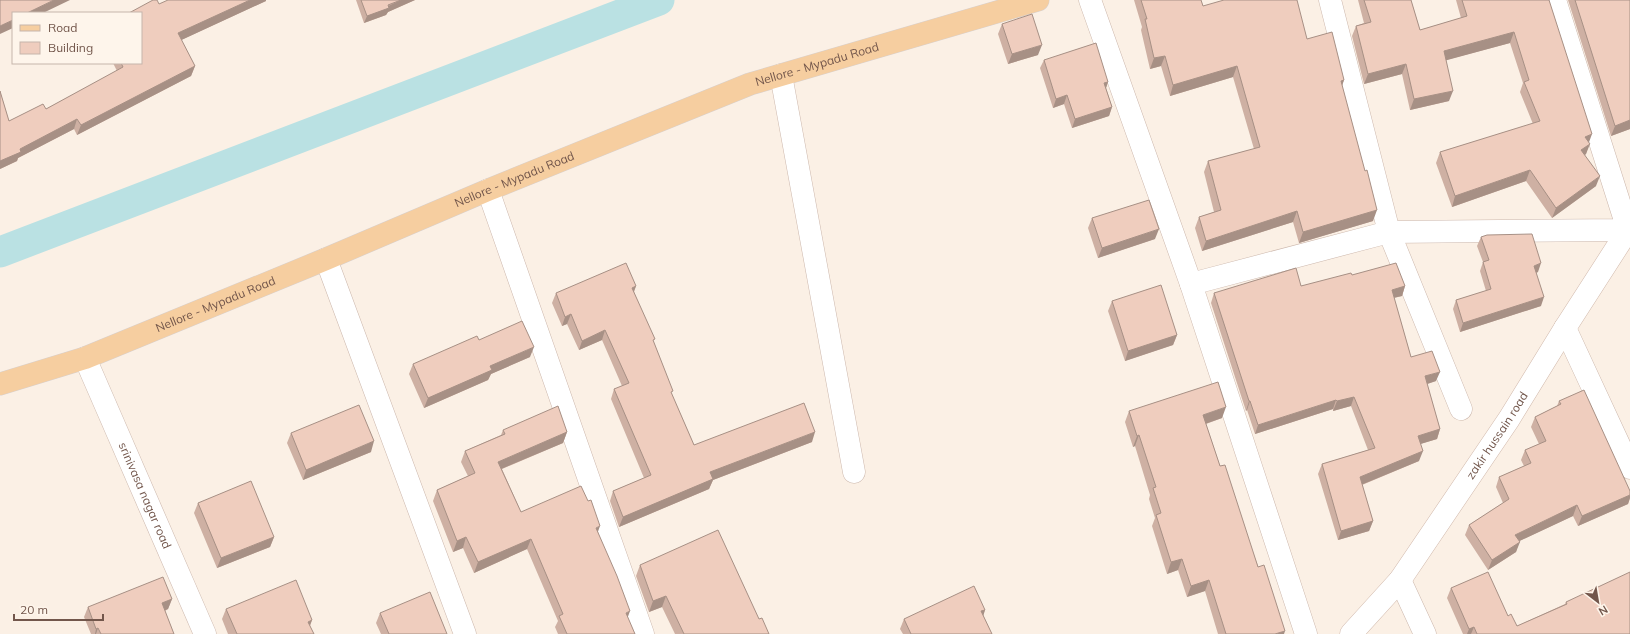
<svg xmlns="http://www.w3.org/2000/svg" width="1630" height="634" viewBox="0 0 1630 634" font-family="Mulish,sans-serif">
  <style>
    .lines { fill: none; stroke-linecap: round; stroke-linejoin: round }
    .canal { stroke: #bae1e3; stroke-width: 31 }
    .street-casing { stroke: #ccb7ac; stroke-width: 23 }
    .secondary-casing { stroke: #d1b9ac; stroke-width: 23 }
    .primary-casing { stroke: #d8d0cd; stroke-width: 23 }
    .street { stroke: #fff; stroke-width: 22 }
    .secondary { stroke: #fff; stroke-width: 22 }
    .primary { stroke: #f6cea0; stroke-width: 22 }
    .wall { fill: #ceb0a3 }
    .shaded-wall { fill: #a79085 }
    .building { fill: #efcdbe; stroke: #a79085 }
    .labels { text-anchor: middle; stroke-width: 3.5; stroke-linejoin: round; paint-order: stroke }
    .street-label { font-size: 12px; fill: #72564b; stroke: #fef5eb }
  </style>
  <rect width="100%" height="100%" fill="#fbf0e5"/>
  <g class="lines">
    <path class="canal" d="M0 252 659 0"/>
    <g class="street-casing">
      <g id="street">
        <path d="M1090 0 1191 284 1306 634"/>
        <path d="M1330 0 1389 232 1461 409"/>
        <path d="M781 75 854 472"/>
        <path d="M488 190 643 634"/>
        <path d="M326 259 465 634"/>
        <path d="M1191 284 1389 232 1628 230 1555 0"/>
        <path d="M1565 328 1630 468"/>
        <path id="s1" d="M85 358 205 634"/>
        <path d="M1400 580 1425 634"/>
      </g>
    </g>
    <g class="secondary-casing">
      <g id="secondary">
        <path id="s2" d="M1351 634 1400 580 1509 419 1565 328 1630 227"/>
      </g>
    </g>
    <g class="primary-casing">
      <g id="primary">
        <path id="s3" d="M0 384 85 358 326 259 488 190 750 84 1038 0"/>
      </g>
    </g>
    <use href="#street" class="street"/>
    <use href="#secondary" class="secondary"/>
    <use href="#primary" class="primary"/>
  </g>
  <path class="wall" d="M356 0H415L388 12 386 15 364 23Z
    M1134 0H1201L1203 6 1307 39 1344 80 1342 86 1373 221 1299 243 1293 222 1202 251 1195 228 1199 217 1214 212 1204 172 1208 161 1254 149 1233 77 1170 96 1161 66 1150 69 1141 30 1142 27Z
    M1358 0H1411L1420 30 1461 18 1456 0H1549L1589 142 1586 154 1585 155 1596 186 1552 218 1526 181 1452 207 1436 163 1440 152 1533 124 1520 92 1523 83 1510 43 1446 60 1449 101 1410 110 1402 74 1364 84 1352 36 1356 26 1364 23Z
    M1568 0H1630V129L1611 136Z
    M266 1 181 40 195 66 191 76 77 135 74 129 18 158 17 161 0 169V91L9 121 46 109 117 71 113 63H141L159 4Z
    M1002 24 1038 55 1008 64 998 34Z
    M1044 60 1108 82 1106 88 1112 107 1109 116 1072 128 1064 104 1053 108 1040 68Z
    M1092 218 1155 239 1098 258 1088 228Z
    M1481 237 1538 272 1536 273 1541 306 1460 332 1453 309 1456 300 1486 291 1480 271 1483 262 1477 246Z
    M1352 275 1405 286 1402 296 1394 298 1411 357 1436 381 1427 384 1440 429 1437 439 1420 444 1419 461 1362 485 1373 521 1369 531 1338 540 1318 474 1322 464 1368 450 1351 406 1333 411V409L1255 434 1247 410 1246 411 1211 303 1214 293 1301 286Z
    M636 286 634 292 654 343 672 395 694 445 812 442 713 480 709 489 619 527 610 501 613 491 644 478 611 399 614 389 622 386 602 340 579 350 567 324 562 326 552 303 556 293Z
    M1112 301 1177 335 1173 345 1125 361 1108 311Z
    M479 340 530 357 491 374 488 380 424 408 409 374 413 364Z
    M1559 401 1630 491V498L1628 504 1578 526 1573 516 1519 541 1516 552 1488 570 1465 535 1469 525 1503 503 1496 487 1499 477 1524 466 1521 460 1525 450 1539 444 1531 427 1535 417 1557 406Z
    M1129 411 1222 418 1206 424 1220 466 1284 634H1218L1205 591 1187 597 1178 570 1167 574 1152 526 1155 518 1149 499 1150 495 1135 446 1133 447 1125 422Z
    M503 430 567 432 563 443 502 469 521 512 598 532 627 617 635 634H558L555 627 558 621 527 549 474 573 463 548 453 552 433 501 437 490 468 476 461 462 465 451 501 435Z
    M291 433 371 452 303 480 287 443Z
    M198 503 274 537 270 547 217 568 194 513Z
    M640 565 759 619 769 634H675L662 607 649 612 636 576Z
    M1451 588 1508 616 1517 626 1565 604 1566 602 1630 634H1463L1447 598Z
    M172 599 168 609 165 611 174 634H91L84 617 88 607Z
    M226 609 312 620 310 626 314 634H228L222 619Z
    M985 610 983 615 992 634H903L900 629 904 619Z
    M380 613 447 634H381L376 623Z"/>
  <path class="shaded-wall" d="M54 0H70L43 13H27Z
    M250 0H266V1L175 43 178 33Z
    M401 0H415L388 12 386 15 364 23 367 16Z
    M13 20V28L0 34V26Z
    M1514 32 1510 43 1440 62 1444 51Z
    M1042 45 1038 55 1008 64 1012 54Z
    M1165 56 1161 66 1150 69 1154 58Z
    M1406 64 1402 74 1364 84 1368 74Z
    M195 66 191 76 77 135 81 125Z
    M1237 66 1233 77 1170 96 1173 85Z
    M1344 80 1340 91 1341 81Z
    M1108 82 1105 91 1104 83Z
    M1453 91 1449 101 1410 110 1414 99Z
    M1067 95 1064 104 1053 108 1056 99Z
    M1112 107 1109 116 1072 128 1075 119Z
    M77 119 74 129 18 158 17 161 0 169V161L20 149Z
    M1630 120V129L1611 136 1615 126Z
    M1592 134 1588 145 1585 137Z
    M1590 144 1586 154 1577 160 1581 150Z
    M1530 170 1526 181 1452 207 1455 196Z
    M1600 176 1596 186 1552 218 1556 208Z
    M1377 210 1373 221 1299 243 1303 232Z
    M1297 211 1293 222 1202 251 1206 241Z
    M1159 229 1155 239 1098 258 1102 248Z
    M1541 263 1538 272 1530 275 1534 266Z
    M636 286 632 296V288Z
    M1405 286 1402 296 1388 299 1392 290Z
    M1544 297 1541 306 1460 332 1463 323Z
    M571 314 567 324 562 326 565 317Z
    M605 330 602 340 579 350 582 341Z
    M1177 335 1173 345 1125 361 1128 351Z
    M534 347 530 357 491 374 488 380 424 408 428 398 490 366Z
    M1440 372 1436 381 1421 386 1425 376Z
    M1354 397 1351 406 1333 411 1337 401Z
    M1336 400 1333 409 1255 434 1258 425Z
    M1249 401H1250L1247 410 1246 411Z
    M1226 407 1222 418 1199 426 1203 415Z
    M1440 429 1437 439 1414 446 1418 436Z
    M567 432 563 443 494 472 498 462Z
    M815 432 812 442 713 480 709 489 619 527 623 517 710 472Z
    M1139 435 1135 446 1133 447 1137 436Z
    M374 441 371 452 303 480 306 470Z
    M1423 451 1419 461 1356 487 1360 477Z
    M1630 495V498L1628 504 1578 526 1582 516Z
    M1577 505 1573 516 1511 545 1515 535Z
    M1373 521 1369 531 1338 540 1341 531Z
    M600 526 596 537V528Z
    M274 537 270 547 217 568 221 558Z
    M466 537 463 548 453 552 457 541Z
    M531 539 527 549 474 573 478 562Z
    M1520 542 1516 552 1488 570 1492 560Z
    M1182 559 1178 570 1167 574 1171 562Z
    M1209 580 1205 591 1187 597 1191 586Z
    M666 596 662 607 649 612 653 601Z
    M172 599 168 609 158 613 162 603Z
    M985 610 982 620 981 611Z
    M630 611 626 622V613Z
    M312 620 308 630V622Z
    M1474 627 1471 634H1467L1469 629Z
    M98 628 96 634H95L96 629Z
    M1285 631 1284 634H1275Z"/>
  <path class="building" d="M0 0H54L27 13H13V20L0 26Z
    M153 0H157L159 4 168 0H250L178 33 195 66 81 125 77 119 20 149 21 152 0 161V91L9 121 43 104 46 109 123 67 121 63H141V13H129Z
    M361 0H401L388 5 389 8 367 16Z
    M1141 0H1201L1203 6 1224 0H1297L1307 39 1332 32 1344 80 1341 81 1365 171 1367 170 1377 210 1303 232 1297 211 1206 241 1199 217 1221 210 1208 161 1260 147 1237 66 1173 85 1165 56 1154 58 1145 19H1147Z
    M1364 0H1411L1420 30 1467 16 1462 0H1549L1592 134 1585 137 1590 144 1581 150 1600 176 1556 208 1530 170 1455 196 1440 152 1540 121 1524 82 1529 80 1514 32 1444 51 1453 91 1414 99 1406 64 1368 74 1356 26 1371 22Z
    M1575 0H1630V120L1615 126Z
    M1032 14 1042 45 1012 54 1002 24Z
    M1096 43 1108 82 1104 83 1112 107 1075 119 1067 95 1056 99 1044 60Z
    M1149 200 1159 229 1102 248 1092 218Z
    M1532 234 1541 263 1534 266 1544 297 1463 323 1456 300 1491 289 1483 262 1489 260 1481 237 1487 235Z
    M626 263 636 286 632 288 655 339 653 340 673 391 671 392 694 445 804 403 815 432 710 472 713 479 623 517 613 491 651 475 614 389 629 383 605 330 582 341 571 314 565 317 556 293Z
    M1396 263 1405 286 1392 290 1411 357 1432 351 1440 372 1425 376 1440 429 1418 436 1423 451 1360 477 1373 521 1341 531 1322 464 1375 448 1354 397 1337 401 1336 400 1258 425 1250 401H1249L1214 293 1296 268 1301 286 1351 273 1352 275Z
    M1161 285 1177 335 1128 351 1112 301Z
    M522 321 534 347 490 366 492 370 428 398 413 364 477 336 479 340Z
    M1218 382 1226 407 1203 415 1220 466 1225 465 1258 567 1264 565 1285 631 1275 634H1226L1209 580 1191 586 1182 559 1171 562 1156 515 1161 513 1153 488 1156 487 1139 435 1137 436 1129 411Z
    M1584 390 1630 491V495L1582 516 1577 505 1515 535 1520 542 1492 560 1469 525 1509 499 1499 477 1531 463 1525 450 1546 441 1535 417 1561 404 1559 401Z
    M359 405 374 441 306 470 291 433Z
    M558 406 567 432 498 462 521 512 581 486 588 501 591 500 600 526 596 528 617 576 630 611 626 613 635 634H567L559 616 563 614 531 539 478 562 466 537 457 541 437 490 475 473 465 451 505 434 503 430Z
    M251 481 274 537 221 558 198 503Z
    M718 530 759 619 762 618 769 634H684L666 596 653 601 640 565Z
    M1488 572 1508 616 1511 614 1517 626 1567 604 1566 602 1630 572V634H1477L1474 627 1469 629 1451 588Z
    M163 577 172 599 162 603 174 634H101L98 628 96 629 88 607Z
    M296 580 312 620 308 622 314 634H237L226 609Z
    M974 586 985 610 981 611 992 634H911L904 619Z
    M430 592 447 634H389L380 613Z"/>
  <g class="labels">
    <g class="street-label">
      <text dy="4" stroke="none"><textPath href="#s3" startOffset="878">Nellore - Mypadu Road</textPath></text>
      <text dy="4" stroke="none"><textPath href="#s3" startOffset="554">Nellore - Mypadu Road</textPath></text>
      <text dy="4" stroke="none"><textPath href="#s3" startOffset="230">Nellore - Mypadu Road</textPath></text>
      <text dy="4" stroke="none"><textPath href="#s2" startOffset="247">zakir hussain road</textPath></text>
      <text dy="4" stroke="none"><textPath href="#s1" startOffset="150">srinivasa nagar road</textPath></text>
    </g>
  </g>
  <rect x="12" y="12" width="130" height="52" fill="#fef5eb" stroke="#c6b5ab"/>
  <rect x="20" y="25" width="20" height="6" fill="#f6cea0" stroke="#c6b5ab"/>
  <text x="48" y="32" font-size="12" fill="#72564b">Road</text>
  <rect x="20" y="42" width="20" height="12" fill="#efcdbe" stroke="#c6b5ab"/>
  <text x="48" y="52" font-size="12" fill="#72564b">Building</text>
  <g transform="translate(1598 602) rotate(149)" stroke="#fef5eb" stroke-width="3" paint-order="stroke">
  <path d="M0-3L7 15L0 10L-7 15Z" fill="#72564b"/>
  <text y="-6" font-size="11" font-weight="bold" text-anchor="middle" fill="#72564b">N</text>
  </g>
  <path d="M14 614v6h89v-6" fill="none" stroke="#72564b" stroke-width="2"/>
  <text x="20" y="614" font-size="12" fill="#72564b" stroke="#fef5eb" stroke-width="3" paint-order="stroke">20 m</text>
</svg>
